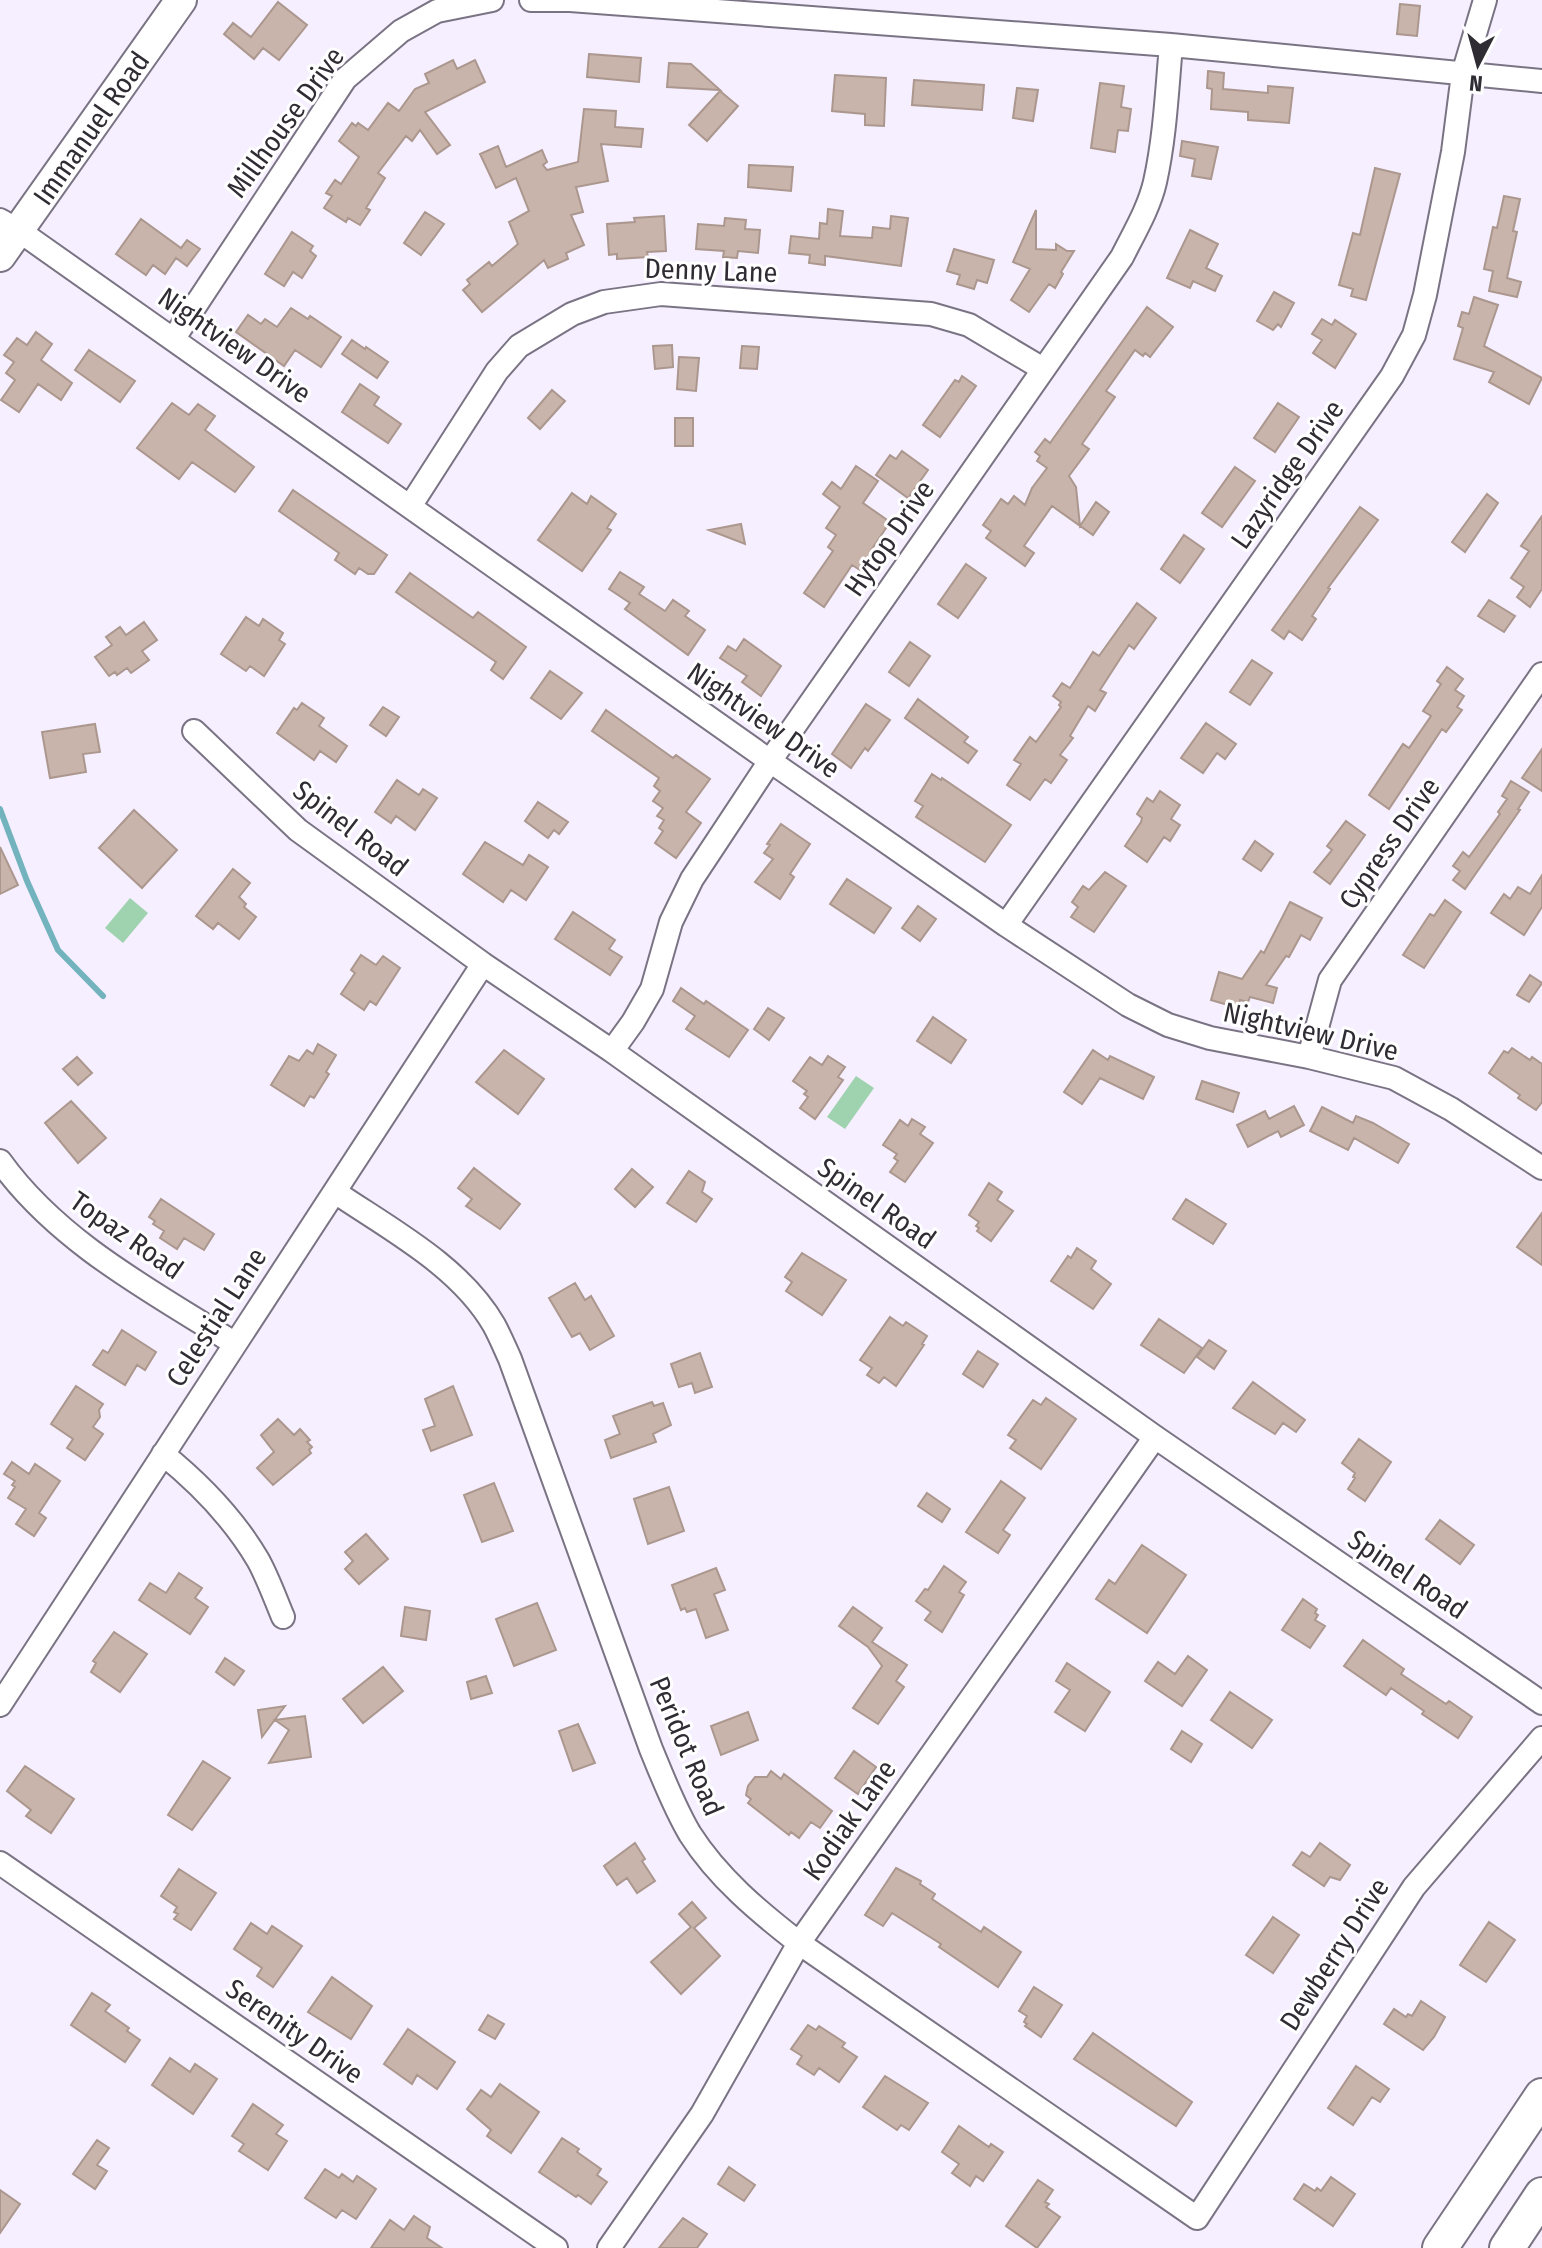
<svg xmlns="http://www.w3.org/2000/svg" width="1542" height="2248" viewBox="0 0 1542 2248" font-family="'Fira Sans Condensed',sans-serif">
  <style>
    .green { fill: #9fd2ae }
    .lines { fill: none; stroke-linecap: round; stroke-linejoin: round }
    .stream { stroke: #72b3be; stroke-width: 6 }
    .building { fill: #c8b4aa; stroke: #ab978e; stroke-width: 2 }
    .street-casing { stroke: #7a7384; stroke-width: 26 }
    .secondary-casing { stroke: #7a7384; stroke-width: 34 }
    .primary-casing { stroke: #7a7384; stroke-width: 38 }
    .street { stroke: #fff; stroke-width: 22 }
    .secondary { stroke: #fff; stroke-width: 30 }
    .primary { stroke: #fff; stroke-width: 34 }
    .labels { text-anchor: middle; stroke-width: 6; stroke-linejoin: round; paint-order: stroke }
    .street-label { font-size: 28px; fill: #2f2c33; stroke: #fff }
  </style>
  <rect width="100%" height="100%" fill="#f6efff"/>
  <path class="green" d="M130 898 148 913 123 943 105 928Z
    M856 1076 874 1088 845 1129 827 1117Z"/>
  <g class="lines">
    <path class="stream" d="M0 809 27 881 58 950 103 996"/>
  </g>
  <path class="building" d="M278 2 307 25 279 60 263 48 254 59 224 34 233 23 251 37Z
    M1400 4 1420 6 1417 36 1397 34Z
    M589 54 641 58 639 82 587 77Z
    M453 60 457 69 475 60 485 82 425 112 450 145 437 154 420 130 412 141 406 136 378 173 385 178 366 208 370 210 360 225 348 218 346 222 324 208 332 196 326 193 335 180 341 184 359 157 339 141 352 123 356 126 358 123 368 130 388 103 399 111 415 89 429 83 425 74Z
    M669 63 691 64 720 90 667 87Z
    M1208 71 1224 73 1223 89 1268 93V86L1293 88 1289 123 1248 120V112L1211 109 1212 89 1207 88Z
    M835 75 886 78 884 126 865 125V114L832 111Z
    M914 80 984 85 982 110 912 105Z
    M1100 83 1124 86 1121 107 1131 109 1128 131 1118 130 1115 152 1091 148Z
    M1017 88 1038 90 1033 121 1013 118Z
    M720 91 738 106 707 141 689 125Z
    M584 109 616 111 615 127 643 129 641 147 601 144 608 181 576 187 583 212 571 215 584 245 566 253 568 259 548 268 544 260 482 312 463 290 470 284 467 280 489 262 492 266 518 244 509 222 529 211 516 178 496 188 480 154 498 146 506 167 542 150 547 162 543 165 547 170 578 162Z
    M1182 141 1218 147 1211 179 1192 176 1195 159 1180 156Z
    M749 165 793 167 791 191 748 187Z
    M1375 168 1400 174 1366 300 1351 296 1353 289 1339 285 1353 233 1360 235Z
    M1504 196 1520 199 1513 231 1517 232 1507 278 1521 282 1517 297 1489 291 1493 271 1484 269 1493 227 1497 228Z
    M828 209 843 211 840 236 872 238 873 227 890 229 891 216 908 218 901 266 825 256V265L809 263 810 255 789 253 791 236 819 239 820 223 827 224Z
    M1036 210V249L1056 250V244L1067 251H1074L1061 272 1063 274 1055 288 1049 284 1029 312 1011 300 1030 269 1013 262Z
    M425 212 444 224 421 255 404 243Z
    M664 216 666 251 647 252 648 257 617 259V254L609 255 607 224 635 222 634 218Z
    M725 218 746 220 745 229 760 230 758 253 738 251 737 258 723 257 724 251 696 249 698 224 724 226Z
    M141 219 181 248 187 240 200 249 187 266 176 258 165 274 153 265 146 275 116 254Z
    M1190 230 1218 244 1206 268 1222 276 1215 291 1193 281 1190 288 1167 278Z
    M292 232 313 246 310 251 316 256 302 278 293 272 284 286 265 274Z
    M954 249 994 260 987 283 977 280 974 289 957 284 960 275 947 271Z
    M1274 292 1294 303 1281 327 1278 324 1273 330 1257 321Z
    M1474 297 1498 305 1484 346 1542 378 1529 404 1489 382 1494 372 1454 359 1463 328 1458 326 1462 312 1469 314Z
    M1147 307 1173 327 1150 357 1145 353 1143 356 1135 350 1106 391 1115 397 1082 444 1089 449 1069 476 1076 487 1080 526 1096 502 1109 512 1093 535 1052 506 1024 546 1034 553 1025 566 986 538 991 531 983 525 1001 499 1008 504 1014 496 1025 505 1032 488 1047 468 1037 461 1040 456 1035 452 1045 439 1050 443Z
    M291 308 308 319 310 316 341 337 321 367 295 350 284 366 236 332 248 315 261 324 265 319 277 327Z
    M1322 319 1332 325 1335 320 1356 334 1335 368 1313 353 1322 340 1312 334Z
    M36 332 52 344 41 360 72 383 61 400 38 384 19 412 1 400 15 380 6 373 14 362 4 355 17 338 27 345Z
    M352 340 365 349 366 347 388 362 377 378 342 354Z
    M672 345 673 367 655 369 653 346Z
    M742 346 759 347 757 369 740 368Z
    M89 350 135 381 120 402 75 370Z
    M679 357 699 358 696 391 677 389Z
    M962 376 976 386 940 437 923 425 955 380 959 382Z
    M360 384 379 397 374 405 401 424 388 443 342 412Z
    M552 390 565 401 540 429 528 418Z
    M172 403 189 415 198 404 215 416 205 430 254 467 235 492 192 462 179 479 137 448Z
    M1278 403 1299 417 1275 452 1254 438Z
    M675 418H693V446H675Z
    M902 451 928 470 908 498 876 475 890 455 896 459Z
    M856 466 878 481 863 503 890 522 870 552 879 559 868 575 852 565 824 607 804 593 833 551 828 547 836 535 826 528 840 507 823 494 832 482 841 489Z
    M1235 467 1255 481 1222 527 1202 513Z
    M293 490 387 555 374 574H368L359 568 355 574 335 560 339 553 279 511Z
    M572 493 587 504 591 496 616 514 607 528 611 530 582 571 538 540Z
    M1487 494 1498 503 1465 552 1452 542Z
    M1360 507 1378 520 1328 588 1330 589 1312 616 1316 619 1302 640 1289 631 1284 639 1272 630Z
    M1542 516V589L1530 607 1517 597 1524 587 1511 578 1529 551 1521 546Z
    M741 524 745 544 709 530Z
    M1184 535 1204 549 1180 583 1161 569Z
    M966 564 986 578 958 618 938 604Z
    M620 572 644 587 639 594 665 611 673 600 689 611 685 616 705 630 688 655 625 609 630 603 609 589Z
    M410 573 473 618 478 612 526 647 503 679 491 670 496 662 396 592Z
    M1489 600 1515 616 1504 632 1478 616Z
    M1137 603 1156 618 1134 649 1129 645 1100 690 1106 693 1095 711 1088 706 1070 736 1073 738 1060 755 1067 760 1051 783 1045 779 1030 800 1007 785 1021 764 1014 760 1030 737 1036 742 1061 707 1059 705 1061 702 1053 696 1062 683 1070 688 1093 652 1099 656Z
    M246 617 259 626 263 619 283 633 279 640 285 644 264 676 250 666 246 671 221 654Z
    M144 622 157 640 142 651 149 660 131 673 127 668 117 675 115 672 109 676 95 657 112 645 106 637 120 627 126 635Z
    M744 639 781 666 761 696 742 682 747 676 720 658 728 646 736 651Z
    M910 642 930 656 909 686 889 672Z
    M1252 660 1272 673 1250 705 1230 692Z
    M1447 667 1463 679 1455 690 1464 696 1457 707 1462 710 1446 732 1442 729 1389 809 1369 795 1403 744 1409 748 1431 716 1423 711 1441 684 1437 681Z
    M550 671 582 693 561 719 531 698Z
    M918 699 968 737 964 742 977 751 968 763 905 718Z
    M302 703 324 718 319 726 347 746 336 762 320 751 314 760 277 733 294 708 297 710Z
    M866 704 890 720 868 751 865 748 851 768 832 754Z
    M383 707 399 717 386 736 370 725Z
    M606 710 673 758 676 755 710 779 686 812 701 823 676 858 655 843 663 831 659 828 664 820 657 816 663 808 653 801 660 791 654 786 659 778 592 731Z
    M1206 723 1236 744 1225 759 1217 753 1203 773 1181 758Z
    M95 724 100 752 83 754 86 772 50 778 42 732Z
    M1542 749V791L1522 778Z
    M932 774 941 780 942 778 1011 825 985 862 916 817 923 806 915 801Z
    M397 780 419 795 423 789 437 798 415 830 396 816 391 823 375 812Z
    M1511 781 1529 792 1518 809 1520 810 1465 889 1453 880 1460 871 1453 866 1463 852 1469 857 1500 814 1498 812 1507 799 1502 796Z
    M1160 791 1180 805 1171 819 1180 825 1170 841 1164 837 1147 862 1125 846 1141 822 1142 818 1137 814 1147 798 1153 802Z
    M538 802 568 822 559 834 554 830 548 838 525 821Z
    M134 810 177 850 142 888 99 848Z
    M1346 821 1365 835 1330 884 1314 872 1332 850 1327 846Z
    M781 824 810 844 790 874 794 877 780 899 755 882 773 859 764 853 770 845 767 844Z
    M1255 841 1273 854 1261 871 1243 859Z
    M485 842 523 865 529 855 548 867 526 900 511 890 503 902 463 874Z
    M0 847 18 885 0 894Z
    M233 869 250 883 239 897 246 904 244 907 256 917 239 939 218 923 213 929 196 916Z
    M1105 872 1126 886 1094 932 1071 917 1078 907 1072 902 1083 886 1089 890Z
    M1542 875V907L1524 935 1491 913 1504 894 1510 899 1518 887 1530 894Z
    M847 879 891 908 874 933 830 904Z
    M1445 900 1461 912 1424 968 1403 955 1430 914 1434 916Z
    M1290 902 1322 918 1310 940 1301 935 1289 957 1286 956 1266 985 1277 988 1273 1003 1250 997 1248 1002 1240 1000 1238 1008 1211 1000 1219 972 1242 979 1261 951 1264 953Z
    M918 906 936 919 920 941 902 928Z
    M573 912 615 940 609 949 622 957 610 975 555 939Z
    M361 955 376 965 383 956 400 968 376 1005 370 1001 364 1010 341 994 355 973 351 970Z
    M1530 975 1542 983 1529 1002 1517 995Z
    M681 988 704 1004 706 1001 748 1030 729 1057 686 1029 695 1016 673 1001Z
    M768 1008 784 1018 769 1040 754 1029Z
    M933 1017 966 1040 951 1063 917 1041Z
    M318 1044 336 1055 326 1072 329 1074 314 1098 310 1096 304 1106 271 1085 289 1056 299 1061 307 1050 313 1054Z
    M1512 1048 1530 1060 1532 1057 1542 1064V1102L1536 1110 1518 1098 1520 1095 1489 1073 1504 1051 1508 1053Z
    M504 1050 544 1079 518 1114 476 1082Z
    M1093 1050 1108 1060 1110 1056 1154 1077 1143 1099 1100 1078 1082 1104 1064 1092Z
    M828 1056 845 1067 838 1077 843 1080 815 1119 800 1108 808 1097 804 1094 807 1091 793 1081 810 1057 822 1065Z
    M77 1057 92 1073 78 1085 63 1069Z
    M1202 1081 1239 1093 1233 1112 1196 1099Z
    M71 1101 106 1138 78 1163 45 1123Z
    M1294 1106 1304 1125 1281 1137 1278 1131 1248 1147 1237 1125 1265 1111 1269 1119Z
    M1322 1107 1353 1123 1356 1116 1373 1123 1409 1144 1398 1163 1354 1138 1348 1150 1310 1131Z
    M912 1119 925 1127 920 1134 933 1143 905 1182 890 1172 898 1161 894 1158 897 1154 883 1145 900 1120 908 1126Z
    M474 1168 520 1204 500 1229 466 1206 472 1199 458 1188Z
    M632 1169 653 1187 635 1207 615 1189Z
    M689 1171 705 1182 702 1192 712 1199 696 1222 667 1203Z
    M989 1183 1002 1192 997 1200 1013 1211 991 1241 977 1231 979 1228 976 1226 979 1222 969 1215Z
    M161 1199 214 1234 204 1250 184 1238 177 1249 160 1238 164 1231 153 1224 155 1221 149 1217Z
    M1186 1199 1226 1224 1213 1244 1173 1219Z
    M1542 1213V1265L1517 1247Z
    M1077 1248 1096 1261 1091 1269 1111 1284 1093 1309 1051 1281 1068 1256 1071 1258Z
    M802 1253 846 1280 822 1315 786 1291 792 1282 785 1277Z
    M575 1283 585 1300 591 1296 614 1336 590 1350 580 1333 572 1337 549 1298Z
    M890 1317 903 1326 906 1322 927 1336 922 1344 924 1345 896 1386 884 1377 879 1383 867 1375 872 1368 860 1360Z
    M1159 1319 1202 1348 1184 1373 1141 1345Z
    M122 1330 156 1352 145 1370 137 1365 125 1385 93 1365 103 1350 108 1353Z
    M1209 1340 1226 1351 1214 1369 1197 1357Z
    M978 1351 998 1364 983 1387 963 1374Z
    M700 1353 712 1387 695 1393 692 1383 679 1387 671 1364Z
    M1253 1382 1305 1420 1296 1432 1283 1423 1275 1434 1233 1408Z
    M76 1386 103 1404 99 1410 100 1417 93 1427 103 1434 85 1460 67 1448 73 1439 51 1424Z
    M453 1386 472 1435 431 1451 423 1430 435 1426 425 1399Z
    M1046 1398 1076 1419 1041 1469 1010 1448 1016 1440 1008 1435 1033 1400 1041 1405Z
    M652 1402 654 1406 663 1403 671 1425 653 1434 656 1442 611 1458 605 1440 620 1434 613 1416Z
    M278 1419 294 1435 300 1429 310 1440 307 1442 312 1447 309 1450 311 1453 273 1485 257 1468 274 1452 261 1435Z
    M1359 1439 1391 1462 1365 1501 1348 1489 1355 1478 1353 1477 1355 1473 1342 1463Z
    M12 1462 29 1474 35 1464 60 1481 39 1513 46 1518 34 1536 16 1524 26 1509 8 1498 15 1487 12 1485 15 1481 4 1474Z
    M1001 1481 1025 1498 1003 1530 1010 1535 998 1553 966 1532Z
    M494 1483 513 1531 482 1542 464 1495Z
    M669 1487 684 1531 648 1544 634 1499Z
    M927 1493 950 1509 942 1522 918 1506Z
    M1440 1520 1474 1545 1460 1564 1426 1539Z
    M366 1534 388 1559 359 1584 345 1569 353 1561 345 1552Z
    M1142 1545 1186 1575 1147 1633 1096 1599 1109 1580 1115 1584Z
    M944 1566 966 1582 959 1592 964 1595 942 1632 925 1620 931 1612 916 1601 925 1589 928 1590Z
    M716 1568 725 1590 714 1594 728 1630 706 1638 696 1609 687 1612 685 1608 681 1610 672 1585Z
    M179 1573 202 1588 195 1598 208 1607 190 1634 139 1600 150 1583 166 1593Z
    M1303 1599 1317 1609 1315 1613 1318 1615 1315 1620 1325 1626 1310 1648 1282 1630Z
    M537 1603 556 1650 514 1666 496 1619Z
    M405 1607 430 1611 426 1640 401 1636Z
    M853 1607 882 1628 872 1642 907 1665 896 1681 904 1687 878 1724 853 1708 882 1666 868 1647 839 1626Z
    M114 1632 147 1654 120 1692 91 1672 96 1663 93 1661Z
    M1363 1640 1404 1669 1401 1674 1446 1704 1449 1701 1472 1717 1458 1738 1422 1714 1424 1711 1391 1688 1386 1695 1344 1666Z
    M1188 1656 1207 1670 1182 1706 1145 1681 1158 1662 1175 1674Z
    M225 1658 244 1671 234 1685 216 1672Z
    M1067 1663 1110 1692 1085 1731 1055 1712 1070 1690 1056 1681Z
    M383 1667 403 1691 363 1723 343 1699Z
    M486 1676 492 1693 471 1699 467 1682Z
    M1230 1692 1272 1720 1252 1748 1211 1720Z
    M285 1706 262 1737 258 1710Z
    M748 1712 758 1740 721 1755 711 1726Z
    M305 1716 311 1757 269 1763 289 1730 275 1720Z
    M578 1724 595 1763 573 1771 559 1731Z
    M1182 1731 1202 1744 1191 1762 1171 1749Z
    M854 1751 876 1767 858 1794 835 1778Z
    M203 1761 230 1778 192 1830 168 1815Z
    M25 1766 74 1799 51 1833 26 1816 31 1810 7 1791Z
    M771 1771 781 1779 784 1774 832 1811 820 1828 811 1822 799 1838 791 1832 789 1835 748 1803 751 1799 746 1795 748 1786 755 1777H767Z
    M635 1843 645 1859 642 1861 655 1881 637 1893 627 1878 617 1885 604 1866Z
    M1320 1843 1350 1865 1340 1880 1330 1877 1324 1886 1293 1865 1302 1852 1310 1857Z
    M896 1868 921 1881 920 1884 935 1894 932 1899 981 1932 984 1927 1021 1952 998 1987 939 1947 941 1944 892 1913 883 1926 865 1915Z
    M179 1869 216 1893 191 1930 174 1919 178 1914 174 1912 177 1907 161 1896Z
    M692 1902 706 1918 694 1928 720 1956 681 1994 651 1962 691 1927 679 1914Z
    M1273 1917 1299 1935 1273 1973 1246 1955Z
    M1489 1922 1515 1940 1486 1982 1460 1965Z
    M251 1923 267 1934 272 1926 302 1946 273 1987 257 1976 262 1968 234 1949Z
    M332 1977 372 2006 351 2039 308 2012Z
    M1034 1987 1062 2005 1041 2037 1025 2026 1027 2024 1024 2022 1027 2016 1019 2011Z
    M92 1993 110 2005 105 2011 129 2028 127 2031 140 2040 125 2062 71 2025Z
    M1421 2001 1445 2017 1434 2037 1423 2050 1384 2024 1394 2009 1406 2017 1408 2014 1412 2016Z
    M488 2015 504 2024 495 2039 479 2030Z
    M808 2025 816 2030 819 2026 845 2043 842 2047 857 2057 839 2082 819 2068 814 2075 797 2064 802 2056 791 2049Z
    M408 2029 455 2062 437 2089 417 2075 412 2084 384 2064Z
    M1093 2033 1192 2102 1176 2126 1074 2059Z
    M170 2058 190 2072 195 2064 217 2079 193 2114 152 2085Z
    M1356 2066 1389 2089 1380 2102 1372 2097 1353 2125 1328 2108Z
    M885 2076 928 2103 909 2130 901 2125 897 2130 863 2107Z
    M500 2084 539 2112 511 2153 487 2136 491 2130 467 2109 481 2090 491 2097Z
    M253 2104 283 2125 276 2134 287 2141 268 2170 239 2151 244 2144 232 2136Z
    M959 2126 989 2147 991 2144 1003 2152 983 2181 976 2176 970 2186 952 2173 959 2164 942 2152Z
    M562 2138 579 2149 577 2152 601 2169 597 2175 607 2182 591 2204 578 2195 576 2197 539 2172Z
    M97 2140 109 2148 97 2165 107 2171 95 2189 73 2174Z
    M729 2167 755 2185 744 2201 718 2184Z
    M325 2169 339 2178 342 2174 353 2182 357 2176 376 2189 356 2219 342 2210 336 2218 305 2198Z
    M1331 2177 1355 2194 1333 2226 1294 2199 1304 2184 1315 2191 1317 2188 1321 2191Z
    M1038 2180 1053 2190 1045 2202 1049 2204 1046 2207 1060 2217 1037 2248 1006 2226Z
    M0 2190 20 2204 0 2233Z
    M414 2216 430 2227 427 2238 442 2248H371L390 2220 404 2230Z
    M683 2218 707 2234 697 2248H659Z"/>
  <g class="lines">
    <g class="street-casing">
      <path id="street" d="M531 0H570L1171 45 1542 81
        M0 220 18 230 770 761 1006 925 1128 1005 1168 1025 1210 1038 1309 1057 1394 1078 1451 1109 1542 1168
        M174 338 345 79 401 31 437 11 492 0
        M411 505 497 371 519 346 572 314 604 302 661 294 931 314 969 325 1043 369
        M194 731 298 830 483 964 612 1051 1155 1437 1542 1703
        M1006 925 1392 376 1414 335 1425 295 1453 152 1463 74 1485 0
        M612 1051 633 1022 652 989 671 922 692 879 770 761 1122 257C1134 233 1149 208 1155 182 1165 137 1167 90 1171 45
        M1309 1057 1330 980 1542 674
        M0 1161C58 1242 151 1291 234 1343
        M335 1192C391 1230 460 1266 494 1325 500 1336 505 1348 510 1359L651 1749C663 1778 674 1807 690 1834 718 1878 759 1912 799 1943L1197 2218 1414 1887 1542 1738
        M163 1454C200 1484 234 1519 258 1560 268 1578 275 1598 283 1617
        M0 1705 483 964
        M0 1863 556 2248
        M609 2248 702 2114 799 1943 1155 1437"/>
    </g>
    <g class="secondary-casing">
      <path id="secondary" d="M0 256 181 0"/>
    </g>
    <g class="primary-casing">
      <path id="primary" d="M1440 2248 1542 2096
        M1507 2248 1542 2195"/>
    </g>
    <use href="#street" class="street"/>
    <use href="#secondary" class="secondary"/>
    <use href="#primary" class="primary"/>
  </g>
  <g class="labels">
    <g class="street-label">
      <text transform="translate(285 122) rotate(-54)" y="10">Millhouse Drive</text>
      <text transform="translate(91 128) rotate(-55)" y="10">Immanuel Road</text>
      <text transform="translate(711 270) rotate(2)" y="10">Denny Lane</text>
      <text transform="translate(235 345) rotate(35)" y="10">Nightview Drive</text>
      <text transform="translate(1287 474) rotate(-55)" y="10">Lazyridge Drive</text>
      <text transform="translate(889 538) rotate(-55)" y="10">Hytop Drive</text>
      <text transform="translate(764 720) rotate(35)" y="10">Nightview Drive</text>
      <text transform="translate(351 828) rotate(38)" y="10">Spinel Road</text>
      <text transform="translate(1389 843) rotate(-55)" y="10">Cypress Drive</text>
      <text transform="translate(1311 1031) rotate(13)" y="10">Nightview Drive</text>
      <text transform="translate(877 1203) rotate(35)" y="10">Spinel Road</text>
      <text transform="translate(127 1235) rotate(35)" y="10">Topaz Road</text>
      <text transform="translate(216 1317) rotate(-57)" y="10">Celestial Lane</text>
      <text transform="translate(1408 1574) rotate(34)" y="10">Spinel Road</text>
      <text transform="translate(687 1746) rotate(67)" y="10">Peridot Road</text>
      <text transform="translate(849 1820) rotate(-55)" y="10">Kodiak Lane</text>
      <text transform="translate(1334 1954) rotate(-57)" y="10">Dewberry Drive</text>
      <text transform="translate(295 2031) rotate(35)" y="10">Serenity Drive</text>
    </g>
  </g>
  <g transform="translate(1478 64) rotate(186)" stroke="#ffffff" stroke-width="6" paint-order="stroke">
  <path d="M0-6L14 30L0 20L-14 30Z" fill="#2f2c33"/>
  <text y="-12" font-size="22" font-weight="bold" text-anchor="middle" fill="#2f2c33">N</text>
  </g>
</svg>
